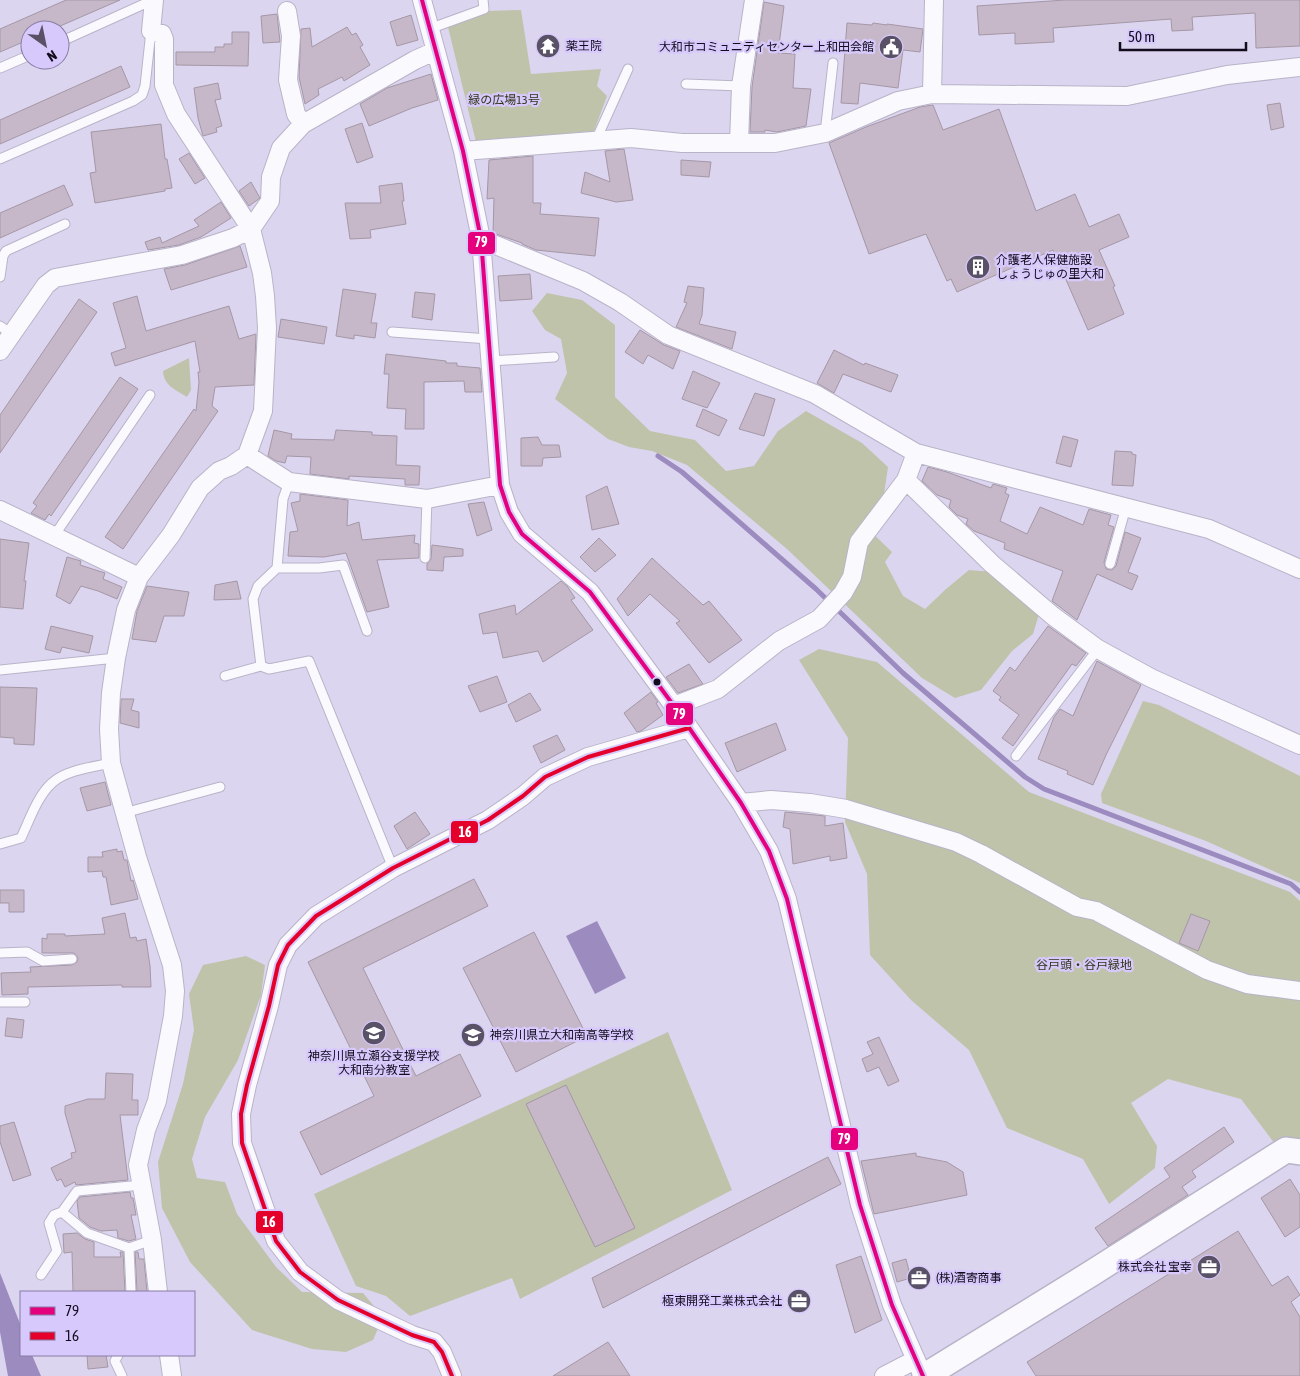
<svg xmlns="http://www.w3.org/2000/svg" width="1300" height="1376" viewBox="0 0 1300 1376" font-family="'Asap Condensed','Noto Sans JP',sans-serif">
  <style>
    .green { fill: #bfc3aa }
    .water { fill: #9b8bbf }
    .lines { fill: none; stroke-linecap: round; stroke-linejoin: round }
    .stream { stroke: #9b8bbf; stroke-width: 5 }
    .building { fill: #c6b8c8; stroke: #a497a6 }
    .lane-casing { stroke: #b9b3c8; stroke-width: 11 }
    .street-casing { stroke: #b9b3c8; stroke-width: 20 }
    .secondary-casing { stroke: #b9b3c8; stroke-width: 28 }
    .lane { stroke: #faf9fd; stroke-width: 9 }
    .street { stroke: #faf9fd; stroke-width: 18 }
    .secondary { stroke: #faf9fd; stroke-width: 25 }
    .bus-1-casing { stroke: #d7c9fc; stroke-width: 8 }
    .bus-2-casing { stroke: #d7c9fc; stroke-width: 8 }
    .bus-1 { stroke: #e5007d; stroke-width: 4 }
    .bus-2 { stroke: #e4002b; stroke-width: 4 }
    .bus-dot { fill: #120c1d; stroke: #d7c9fc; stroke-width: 2 }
    .labels { text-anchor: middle; stroke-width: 4.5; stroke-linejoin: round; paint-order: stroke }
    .poi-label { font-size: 12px; fill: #120c1d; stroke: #d7c9fc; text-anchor: start }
    .park-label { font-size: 12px; fill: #2f3515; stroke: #d7c9fc }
    .line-badge { stroke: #d7c9fc; stroke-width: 2 }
    .badge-label { font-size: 14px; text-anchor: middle; font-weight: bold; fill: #fff }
  </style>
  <rect width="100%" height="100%" fill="#dcd5f0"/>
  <path class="green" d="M521 10 531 74 601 69 597 86 607 96 594 131 476 142 448 27 486 11Z
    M547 293 582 300 615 325V397L650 431 695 440 726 471 754 466 778 431 806 411 862 443 888 467 884 494 865 526 892 552 885 562 903 596 925 609 946 589 969 570 993 572 1039 614 1033 634 1012 651 981 690 955 698 922 678 787 549 687 465 652 451 629 447 608 439 555 399 567 373 561 339 545 330 532 311Z
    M189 358 191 390 187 397C175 389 164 386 163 371Z
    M819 649 877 662 1029 792 1290 892 1300 901V1151L1275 1144 1241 1099 1168 1079 1131 1103 1157 1146 1155 1168 1109 1204 1083 1159 1007 1128 969 1050 911 1000 870 955 867 874 845 822 848 738 799 660Z
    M1143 701 1159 705 1300 776V883L1206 841 1102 803 1101 794Z
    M246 956 265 965 261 995 238 1060 205 1117 192 1159 197 1178 225 1182 237 1214 276 1267 302 1292 363 1293 383 1317 373 1340 346 1352 312 1349 252 1330 190 1262 162 1208 158 1162 183 1084 194 1030 189 994 203 965Z
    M668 1032 732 1190 520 1299 512 1278 410 1316 386 1296 356 1286 314 1194Z"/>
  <path class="water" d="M597 921 626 978 595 994 566 936Z
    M0 1273 21 1326V1355H32L41 1376H8L0 1332Z"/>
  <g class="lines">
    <path class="stream" d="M658 456 682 472 816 589 903 673 1025 777 1044 789 1291 884 1300 892"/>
  </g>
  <path class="building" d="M66 0H120L51 30H30V39L0 52V29Z
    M1065 0H1300V46L1256 48 1255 13 1192 17 1193 30 1172 31 1171 19 1053 28 1054 42 1015 44V33L979 35 977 6Z
    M764 2 784 6 778 53 795 54 793 88 811 89 806 126 777 132 765 130V132H750L752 87Z
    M277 14 280 42 263 43 261 16Z
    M411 15 418 40 397 46 390 22Z
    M847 23 872 25 873 23 887 25V24L923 29 920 52 903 50 898 88 860 83 858 104 841 103Z
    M347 27 352 35 356 33 363 45 360 47 370 65 344 81 342 77 318 89 319 95 305 104 299 77 301 29 310 28 312 47Z
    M232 32H249L248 66 176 65V52H215V47H224V44H232Z
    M121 66 130 87 0 144V120Z
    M431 74 438 100 412 108 369 126 360 104 387 88Z
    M218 83 221 99 215 100 222 126 216 128 217 132 203 136 198 118 194 88Z
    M1280 103 1284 127 1271 130 1267 105Z
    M933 105 943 130 999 109 1036 211 1075 194 1089 227 1119 214 1129 237 1099 250 1115 286 1113 287 1124 314 1088 330 1053 250 957 292 951 279 947 281 926 234 869 254 829 143 866 127 920 107Z
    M362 123 373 157 357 163 345 129Z
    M161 124 165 159H167L172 188 165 189V191L95 203 90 173 96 172 91 132Z
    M624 149 633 200 616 202 581 193 585 172 610 182 605 151Z
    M189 153 205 178 195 184 179 159Z
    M533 156V203H541L540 214 599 218 595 256 536 250 522 244V243L493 233 494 198 487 199 489 160Z
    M681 160 711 162 709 177 681 175Z
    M251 182 260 198 249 206 239 191Z
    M402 183 404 201H402L406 224 370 230 371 238 350 239 345 203H381L379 186Z
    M64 185 73 205 0 238V213Z
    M221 202 231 218 201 237 179 245 148 250 145 242 160 237 162 243 199 226 194 220Z
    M240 246 247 267 171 290 164 269 185 265Z
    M530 274 532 299 500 301 498 276Z
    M688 286 704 288 702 315 699 324 736 332 732 349 676 327 687 303 684 302Z
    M343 289 376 294 371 323H377L375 338 354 335V339L336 336Z
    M415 292 435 294 432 320 412 317Z
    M137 296 146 331 229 306 239 339 256 334 254 385 215 387 212 406 218 411 123 549 105 537 194 409 196 411 199 382 198 372H200L195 341 115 366 111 353 126 348 113 303Z
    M79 299 97 312 0 453V415Z
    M281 319 327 327 324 344 278 337Z
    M640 330 664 345 680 351 673 369 648 355 643 364 625 352Z
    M834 350 864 365 865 363 898 375 891 392 843 374 834 393 817 383Z
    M386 354 446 361V363H457V366L480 368 482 392H465L464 381 424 382V429H405L406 409 387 408 389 374H384Z
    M693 371 720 383 707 408 682 399Z
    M120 377 138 389 51 516 49 514 45 520 31 513 37 506 33 503Z
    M755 393 775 399 764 436 739 429Z
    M703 409 727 420 719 436 696 426Z
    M274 430 292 434 291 439 334 440 336 430 372 432V435L397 436 396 465 420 466 419 485H405V479L349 476V479L310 474 311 457 287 456 285 463 276 461 268 456Z
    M1063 436 1078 440 1071 467 1056 463Z
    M538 437 542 445H559L561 457 543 458 542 466H521V438Z
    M1115 451 1132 452V454L1136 455 1133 486 1112 485Z
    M928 467 947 472 991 488 993 484 1007 488 1005 493 1009 495 1000 521 1027 534 1040 507 1083 525 1089 509 1111 515 1108 525 1114 527 1104 562 1106 569 1112 570 1116 566 1125 532 1141 538 1128 572 1138 576 1132 590 1097 574 1077 620 1052 601 1063 571 1004 549 1005 543 974 531 966 524 968 519 957 515 949 507 951 500 937 495 922 481Z
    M607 486 619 524 592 530 586 496Z
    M300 494 348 500 347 526 359 522 362 540 415 535 414 543 419 544V558L377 560 389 607 367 612 346 553 324 557 288 556 290 532 298 531 291 503 300 501Z
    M484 502 492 530 477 536 468 504Z
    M599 538 616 555 595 572 580 557Z
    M0 539 29 543 24 581H26L23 609 0 607Z
    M432 545 463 549V556L444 557 443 571 427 570V564L431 559Z
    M67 557 81 561 80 565 105 573 103 579 122 587 117 599 98 591 81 586 70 604 56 596Z
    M652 558 703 605 709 601 742 640 709 663 676 623 680 621 650 594 628 616 617 599Z
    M237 581 241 599 214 600 215 585Z
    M561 581 567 586 575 598 571 600 593 630 543 662 538 651 503 658 497 632 483 634 479 614 515 605 516 615Z
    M147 586 189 592 184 616H164L156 642 132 639 137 611Z
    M51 626 93 636 89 653 62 647 60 653 45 649Z
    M1048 626 1086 653 1076 666 1072 664 1013 746 1002 738 1019 715 999 700 1001 697 993 691 1010 667 1015 671Z
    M1097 661 1141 685 1106 755 1093 785 1067 774 1068 771 1038 759 1054 717 1060 709 1073 716Z
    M689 664 703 684 678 693 666 677Z
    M497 676 507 702 480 712 468 686Z
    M0 687 37 688 34 745 14 744V738L0 737Z
    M651 692 658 702 656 703 663 715 641 731 637 732 624 713Z
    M530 693 541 710 516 722 508 705Z
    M121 699H134L131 710 139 712V728L120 723Z
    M776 723 786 750 737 772 725 743Z
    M557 735 565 750 541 763 533 746Z
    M105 782 111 805 87 811 80 788Z
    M415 812 430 834 407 849 394 826Z
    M785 812 825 816V826L843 823 847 858 830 861V856L793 864 790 829 783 827Z
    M117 849V852L122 851 124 860H127L131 881 133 880 138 899 111 905 106 877H103L102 871 88 872V857H103L102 852Z
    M474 879 488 906 363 968 416 1076 460 1054 481 1096 321 1175 300 1132 374 1096 308 962Z
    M0 890H24V912H9V903H0Z
    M125 913 130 938 136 937 137 941 146 939 150 966 151 987H122V985L28 987V994L2 995 1 973 31 972 30 967 72 965 77 962 78 958 74 953H42V938L47 939V934H65V936L105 934 102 918Z
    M1191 914 1210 921 1198 951 1179 943Z
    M534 932 587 1036 516 1072 463 968Z
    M7 1018 24 1020 22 1038 5 1036Z
    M879 1037 899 1081 888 1086 879 1067 867 1072 862 1059 873 1054 867 1042Z
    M106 1073 133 1074 132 1100H138V1115H120L128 1180 76 1185 75 1182 65 1187 61 1179 57 1181 51 1168 72 1158 71 1153 76 1152 65 1113V1106L88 1099H105Z
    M566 1085 635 1228 595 1247 526 1104Z
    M14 1122 31 1175 13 1181 0 1142V1126Z
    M1224 1127 1234 1142 1192 1171 1196 1177 1182 1187 1188 1195 1108 1246 1095 1228 1170 1177 1164 1168Z
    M916 1153V1156L947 1162 963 1172 967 1195 874 1214 861 1161Z
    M828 1157 841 1184 603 1308 592 1278Z
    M1290 1179 1300 1195V1227L1285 1237 1261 1198Z
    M130 1192 131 1198H133L136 1215H131L136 1239 129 1241 118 1238 117 1230 101 1231 90 1227 79 1218 77 1201 80 1197Z
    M1238 1231 1272 1286 1288 1276 1300 1295 1291 1302 1300 1317V1376H1036L1027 1362Z
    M77 1233 85 1239 94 1242V1257H121L120 1252H123L125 1292H73L72 1252 64 1253 63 1234Z
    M135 1252H138L139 1259H144L147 1292H137Z
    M861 1256 882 1320 855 1333 836 1265Z
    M906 1259 911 1278 897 1282 892 1263Z
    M608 1342 630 1376H553Z
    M87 1355H106L108 1367 88 1369Z"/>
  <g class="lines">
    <g class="lane-casing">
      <path id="lane" d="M429 29 484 9 483 0
        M60 42 153 0
        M0 68 30 55
        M686 84 741 86
        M825 133 833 63
        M596 140 628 69
        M0 159 133 101 142 95 145 86 151 31
        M0 277 3 256 6 251 65 224
        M0 326 12 334
        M392 332 489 339
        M491 361 554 357
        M54 536 150 395
        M425 558 427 499
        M1110 564 1126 507
        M277 568H319L343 565 367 631
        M261 666 253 599 258 586 277 568 283 499 289 482
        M0 670 116 658
        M225 676 261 666 269 669 309 661 393 868
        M1016 756 1098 649
        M124 813 220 787
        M0 844 21 838C29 821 38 795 52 783 66 770 93 767 111 763
        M0 953 27 952 43 961 72 959
        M0 1002H25
        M142 1185 77 1191 62 1212 87 1233 129 1248 152 1240
        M129 1248 131 1292
        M41 1275 57 1251 49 1223 54 1215 62 1212
        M118 1355 115 1361 122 1376"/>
    </g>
    <g class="street-casing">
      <path id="street" d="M154 0 151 31 162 34 164 39V85L176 114 251 229 262 273 265 296 267 328 263 411 247 455 231 466 219 471 200 488 171 535 139 577 126 610 116 658 111 693 109 729 111 763 137 857 172 965 175 991 173 1016 157 1101 146 1130 138 1165 152 1240 158 1292
        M422 0 463 151 481 239 500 485 509 512 522 534 590 592 674 706 741 803 769 851 787 899 860 1205 892 1305 923 1376
        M287 11 291 36 288 80 296 114 303 124
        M932 94 934 0
        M739 143 741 86 754 0
        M463 151 631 138 682 143H775L825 133 898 101 932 94 1127 96 1227 75 1300 67
        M481 239 583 281 620 302 668 335 815 394 916 453 1209 529 1300 569
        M0 351 46 285 55 278 182 255 233 238 251 229 270 201 271 177 281 148 303 124 415 60 435 51
        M247 455 289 482 427 499 500 485
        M906 480 992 564 1053 616 1098 649 1151 678 1300 745
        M0 510 139 577
        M674 706 718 689 779 641 819 619 843 593 852 577 859 542 906 480 916 453
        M741 803 771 800 810 803 846 809 956 842 981 854 1077 907 1096 911 1207 970 1247 984 1300 991
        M169 1355 172 1376
        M452 1376 442 1352 434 1342 412 1335 338 1300 300 1272 276 1241 242 1143 241 1114 247 1085 269 1006 278 965 288 945 316 916 393 868 488 820 523 796 545 777 588 757 689 728
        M884 1376 915 1360"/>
    </g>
    <g class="secondary-casing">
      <path id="secondary" d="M925 1376 1092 1273 1286 1150 1300 1152"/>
    </g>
    <use href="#lane" class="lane"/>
    <use href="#street" class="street"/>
    <use href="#secondary" class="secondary"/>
    <g class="bus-1-casing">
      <path id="bus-1" d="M422 0 463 151 481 239 500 485 509 512 522 534 590 592 674 706 741 803 769 851 787 899 860 1205 892 1305 923 1376"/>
    </g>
    <g class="bus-2-casing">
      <path id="bus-2" d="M452 1376 442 1352 434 1342 412 1335 338 1300 300 1272 276 1241 242 1143 241 1114 247 1085 269 1006 278 965 288 945 316 916 393 868 488 820 523 796 545 777 588 757 689 728"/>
    </g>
    <use href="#bus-1" class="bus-1"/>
    <use href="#bus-2" class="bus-2"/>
  </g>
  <defs>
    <g id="temple-disc" transform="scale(1.25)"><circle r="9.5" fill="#595267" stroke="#d7c9fc"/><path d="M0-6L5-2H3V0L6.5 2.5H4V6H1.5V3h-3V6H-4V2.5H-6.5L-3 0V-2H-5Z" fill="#fff"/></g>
    <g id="civic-disc" transform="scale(1.25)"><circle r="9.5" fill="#595267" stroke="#d7c9fc"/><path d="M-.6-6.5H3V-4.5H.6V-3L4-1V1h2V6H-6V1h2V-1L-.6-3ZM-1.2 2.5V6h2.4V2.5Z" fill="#fff"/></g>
    <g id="building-disc" transform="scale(1.25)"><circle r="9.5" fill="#595267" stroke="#d7c9fc"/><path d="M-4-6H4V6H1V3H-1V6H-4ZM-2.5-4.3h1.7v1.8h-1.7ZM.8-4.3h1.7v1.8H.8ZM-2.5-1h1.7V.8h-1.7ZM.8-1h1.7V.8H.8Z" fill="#fff"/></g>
    <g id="school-disc" transform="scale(1.25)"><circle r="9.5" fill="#595267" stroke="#d7c9fc"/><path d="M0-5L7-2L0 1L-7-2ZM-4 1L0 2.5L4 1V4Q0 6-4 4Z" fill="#fff"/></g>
    <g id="office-disc" transform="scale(1.25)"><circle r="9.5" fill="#595267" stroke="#d7c9fc"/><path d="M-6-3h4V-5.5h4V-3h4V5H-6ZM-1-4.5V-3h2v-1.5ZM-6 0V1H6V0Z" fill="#fff"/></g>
  </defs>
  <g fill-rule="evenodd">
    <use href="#temple-disc" x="548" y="46"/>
    <use href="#civic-disc" x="891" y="47"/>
    <use href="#building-disc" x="978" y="267"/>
    <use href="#school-disc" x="374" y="1033"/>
    <use href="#school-disc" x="473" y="1035"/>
    <use href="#office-disc" x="1209" y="1267"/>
    <use href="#office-disc" x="919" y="1278"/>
    <use href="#office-disc" x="799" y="1301"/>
  </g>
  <circle class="bus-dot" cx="657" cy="682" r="4.5"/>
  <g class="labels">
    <g class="poi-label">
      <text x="566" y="50">薬王院</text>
      <text x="874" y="51" text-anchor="end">大和市コミュニティセンター上和田会館</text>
      <text x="996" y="264">介護老人保健施設<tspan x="996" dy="14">しょうじゅの里大和</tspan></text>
      <text x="490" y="1039">神奈川県立大和南高等学校</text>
      <text x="374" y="1060" text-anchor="middle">神奈川県立瀬谷支援学校<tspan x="374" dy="14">大和南分教室</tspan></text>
      <text x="1192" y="1271" text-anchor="end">株式会社 宝幸</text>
      <text x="936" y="1282">(株)酒寄商事</text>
      <text x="782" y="1305" text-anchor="end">極東開発工業株式会社</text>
    </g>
    <g class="park-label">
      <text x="504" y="104">緑の広場13号</text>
      <text x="1084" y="969">谷戸頭・谷戸緑地</text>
    </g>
  </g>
  <g class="line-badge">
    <rect x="467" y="231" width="29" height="24" rx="5" fill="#e5007d"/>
    <rect x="665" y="702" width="29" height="24" rx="5" fill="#e5007d"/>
    <rect x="450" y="820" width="29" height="24" rx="5" fill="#e4002b"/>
    <rect x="830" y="1127" width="29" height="24" rx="5" fill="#e5007d"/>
    <rect x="255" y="1210" width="29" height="24" rx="5" fill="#e4002b"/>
  </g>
  <g class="badge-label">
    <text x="481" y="247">79</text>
    <text x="679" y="719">79</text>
    <text x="465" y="837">16</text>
    <text x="844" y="1144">79</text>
    <text x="269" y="1227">16</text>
  </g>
  <rect x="20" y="1291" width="175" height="65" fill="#d7c9fc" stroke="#887da3"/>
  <rect x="30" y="1307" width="25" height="8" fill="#e5007d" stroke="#887da3"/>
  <text x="65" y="1316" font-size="15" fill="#120c1d">79</text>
  <rect x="30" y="1332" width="25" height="8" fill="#e4002b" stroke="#887da3"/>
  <text x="65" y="1341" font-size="15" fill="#120c1d">16</text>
  <g transform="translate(45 45) rotate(147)"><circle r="24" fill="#d7c9fc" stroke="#887da3"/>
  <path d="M0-4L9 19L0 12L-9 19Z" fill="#595267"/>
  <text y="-8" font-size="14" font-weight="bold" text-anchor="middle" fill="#120c1d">N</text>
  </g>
  <path d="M1120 42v8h126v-8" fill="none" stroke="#120c1d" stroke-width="2.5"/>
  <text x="1128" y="42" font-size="15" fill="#120c1d" stroke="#d7c9fc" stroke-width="4" paint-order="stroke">50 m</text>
</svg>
